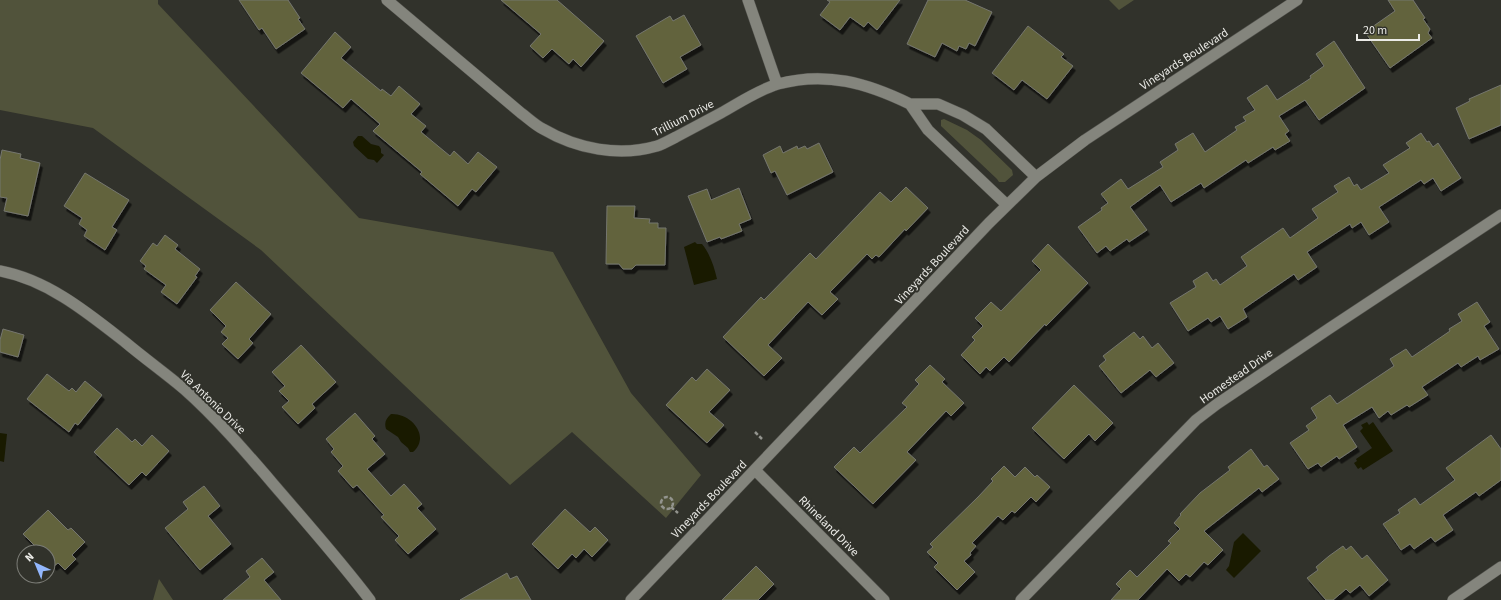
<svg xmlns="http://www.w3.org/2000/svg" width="1501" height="600" viewBox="0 0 1501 600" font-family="'Source Sans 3',sans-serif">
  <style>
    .green { fill: #51533b }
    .water { fill: #191a00 }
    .building { fill: #62643c; stroke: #75766f; filter: url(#shadow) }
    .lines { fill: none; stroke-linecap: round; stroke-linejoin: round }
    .minor-casing { stroke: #50504b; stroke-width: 12 }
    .path { stroke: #93948e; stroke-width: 2.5; stroke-dasharray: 4 2; stroke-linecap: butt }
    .minor { stroke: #84857d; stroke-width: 11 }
    .labels { text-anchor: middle; stroke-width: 4; stroke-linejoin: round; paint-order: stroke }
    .street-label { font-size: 12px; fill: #ebebe7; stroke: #31322b }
  </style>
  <defs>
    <filter id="shadow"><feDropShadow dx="2.5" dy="4.5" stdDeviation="0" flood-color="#0009"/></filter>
  </defs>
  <rect width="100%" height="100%" fill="#31322b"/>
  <path class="green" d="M0 0H158V4L359 218 553 252 631 393 701 475 666 518 572 432 510 485 261 250 93 128 0 110Z
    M1109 0H1134L1119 10Z
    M944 119 967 130 981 140 1012 170 1013 175 1005 182H999L997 179 941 126V120Z
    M159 579 173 600H174H153Z"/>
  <path class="water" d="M358 136H362L371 144 379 146 381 149V153L384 155 377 163 374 160 368 159 354 146 353 142Z
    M695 242 697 244H702C710 254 714 266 717 279L694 285 684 247Z
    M391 414C411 413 431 436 413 452H410L408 448 401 442 398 437 386 429C384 422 386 419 391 414Z
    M1367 422 1369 425 1373 422 1393 451 1363 470 1361 467 1358 469 1354 463 1357 461 1356 459 1372 448 1360 431 1363 428 1361 425Z
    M0 433 7 434 4 462 0 461Z
    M1243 533 1261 551 1234 578 1226 570 1229 566 1234 542Z"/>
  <path class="building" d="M239 0H288L300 18 298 19 305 29 276 49 262 28 259 30Z
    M501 0H557L604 41 581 67 573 59 569 64 552 49 543 58 530 46 541 34Z
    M827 0H900L877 30 868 22 864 27 850 17 840 30 820 15 830 2Z
    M928 0H965L992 12 975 46 969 43 966 49 959 46 957 51 942 43 935 57 907 44Z
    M1388 0H1413L1425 18 1423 19 1430 29 1428 33 1432 38 1390 68 1365 32 1395 11Z
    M684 15 701 45 680 57 687 69 663 83 636 36 670 16 673 21Z
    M1028 26 1064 54 1061 57 1073 66 1047 99 1022 80 1014 90 992 73Z
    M335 32 351 47 341 58 381 91 382 89 391 96 399 86 420 104 411 114 426 126 421 132 450 156 454 151 468 164 478 152 497 167 476 192 472 189 458 206 420 174 422 172 373 131 380 124 351 99 343 108 301 73Z
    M1334 41 1365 88 1319 120 1305 100 1279 116 1289 131 1285 134 1290 141 1275 150 1273 147 1248 163 1246 160 1204 188 1201 183 1171 202 1160 185 1130 207 1147 230 1129 242 1127 239 1110 251 1106 246 1097 253 1078 227 1102 210 1101 208 1108 203 1101 194 1121 179 1128 189 1163 167 1160 162 1178 150 1175 144 1193 133 1205 152 1237 130 1235 127 1246 121 1243 117 1255 110 1247 98 1267 85 1277 100 1311 78 1310 76 1324 66 1316 54Z
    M1501 85V125L1469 139 1456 108 1470 101 1469 99Z
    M1421 133 1427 142 1429 141 1433 147 1438 143 1461 178 1441 191 1433 178 1424 184 1421 180 1379 207 1389 222 1369 235 1361 222 1352 228 1350 224 1307 252 1317 267 1298 280 1294 274 1243 309 1247 317 1228 329 1220 316 1211 322 1208 318 1188 331 1170 303 1196 287 1193 281 1207 272 1213 281 1216 279 1220 285 1247 266 1241 257 1283 228 1290 238 1318 218 1312 209 1338 192 1334 186 1349 177 1354 186 1357 184 1361 190 1389 173 1383 165 1410 148 1406 143Z
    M819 143 833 172 787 195 775 171 771 173 763 155 780 146 783 153 797 146 798 149 805 146 807 149Z
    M2 150 21 154 20 158 40 163 28 216 4 211 7 198 0 197V160Z
    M85 173 129 200 112 227 117 230 105 250 84 236 87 230 79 224 82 218 64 206Z
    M906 187 928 208 906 231 905 229 879 257 876 255 872 259 867 254 830 292 838 299 822 315 808 302 768 345 782 358 764 376 723 337 761 297 764 300 810 253 816 259 880 192 891 202Z
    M739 188 751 219 739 224 742 231 721 239 720 237 707 242 688 196 707 189 711 200Z
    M607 206H635L634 218 650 219 649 223H658V228H666L665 265H636L632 269H623L619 264H606Z
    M165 235 178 245 175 249 200 269 195 276 197 277 177 304 161 292 166 285 144 269 146 266 140 261 153 243 157 246Z
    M1048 244 1088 283 1046 326 1045 324 1009 362 1004 357 990 371 986 367 980 374 961 355 975 340 972 337 983 326 975 318 991 302 1001 311 1041 270 1032 261Z
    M236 282 271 314 249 339 253 343 238 359 222 344 228 338 221 332 226 326 210 310Z
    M1477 302 1490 322 1484 326 1499 349 1480 360 1478 356 1461 367 1458 363 1422 387 1428 395 1409 407 1407 405 1391 415 1388 411 1379 418 1372 407 1343 425 1357 447 1339 459 1337 456 1321 467 1318 463 1308 469 1290 443 1309 430 1306 426 1317 418 1311 408 1330 395 1337 404 1394 366 1390 359 1406 349 1412 357 1450 331 1449 329 1462 321 1458 314Z
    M3 329 24 335 18 357 0 352V340Z
    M1134 332 1140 339 1143 336 1152 348 1158 343 1174 363 1156 377 1150 370 1121 393 1099 366 1106 360 1103 356Z
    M301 345 336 382 312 404 315 408 298 424 282 407 289 401 279 391 285 386 272 372Z
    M930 365 945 379 942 382 964 403 951 416 946 411 907 452 916 460 873 504 834 467 854 447 860 453 907 407 902 403 919 384 915 380Z
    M707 369 730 390 709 412 724 425 707 443 666 405 692 377 696 381Z
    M47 374 69 391 72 388 76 392 85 381 102 395 78 425 75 423 69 432 27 399Z
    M1074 385 1113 423 1095 441 1089 434 1064 459 1032 428Z
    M355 413 375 436 372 439 385 454 367 469 391 496 404 484 422 504 417 508 436 529 408 554 395 540 399 536 381 517 384 515 357 485 353 488 338 471 343 466 331 452 334 449 326 439Z
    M117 428 132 442 135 439 142 446 152 435 169 451 146 476 142 472 129 485 94 452Z
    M1491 435 1501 449V480L1479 496 1476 492 1443 515 1453 530 1435 542 1431 537 1414 549 1410 544 1401 550 1383 524 1400 513 1398 510 1415 498 1420 505 1455 480 1446 468Z
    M1251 449 1264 467 1267 465 1279 479 1262 492 1259 488 1204 531 1223 550 1208 565 1204 562 1190 577 1186 574 1179 581 1167 569 1138 600H1111L1121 589 1116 584 1130 570 1137 577 1171 543 1168 541 1180 529 1174 523 1181 515 1180 514 1200 493 1230 470 1228 467Z
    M1004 466 1015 477 1025 467 1035 477 1037 475 1050 487 1036 502 1031 497 1015 513 1012 511 1003 520 998 516 972 543 976 546 970 553 971 555 964 561 975 572 957 590 934 567 938 563 927 552 933 547 930 544 978 497 993 481 991 479Z
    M204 486 220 506 208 516 231 544 200 570 165 528 188 509 183 502Z
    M565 509 590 532 595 527 608 540 592 557 584 549 576 558 572 554 558 569 532 544Z
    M48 510 68 530 71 528 85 542 72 555 76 559 65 570 58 563 54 566 48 559V552H41L23 534Z
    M1343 546 1346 550 1351 546 1362 559 1367 555 1388 580 1369 596 1360 585 1350 593 1346 589 1333 600H1326L1307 578 1318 570 1316 567 1329 556Z
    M262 558 274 572 264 580 281 600H223L250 577 246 571Z
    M756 566 774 584 758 600H722Z
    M507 573 510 579 517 576 531 600H460Z"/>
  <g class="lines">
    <g class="minor-casing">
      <path id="minor" d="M387 0 521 113C528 118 535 125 543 129 577 149 619 157 657 146 663 144 670 140 676 137 691 129 706 121 721 113 739 103 758 90 778 84 826 71 867 83 910 104
        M748 0 777 84
        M1007 205 928 130 910 104H938L963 115 986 129 1036 177
        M0 271C48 280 88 313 125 342 144 358 165 373 184 389 219 420 250 457 281 493 311 528 342 563 370 600
        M755 470 884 600
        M631 600 989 223 1036 177 1085 140 1297 0
        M1021 600 1196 420 1217 404 1330 328 1501 215
        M1453 600 1501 567"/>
    </g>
    <path class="path" d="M755 432 762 439
      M661 503a6 6 0 1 1 12 0a6 6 0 1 1-12 0Z
      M671 507 678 513"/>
    <use href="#minor" class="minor"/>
  </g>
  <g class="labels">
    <g class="street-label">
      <text transform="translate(1184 59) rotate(-33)" y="4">Vineyards Boulevard</text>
      <text transform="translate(683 118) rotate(-27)" y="4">Trillium Drive</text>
      <text transform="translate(932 265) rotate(-47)" y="4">Vineyards Boulevard</text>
      <text transform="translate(1236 376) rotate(-35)" y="4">Homestead Drive</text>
      <text transform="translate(213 402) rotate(44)" y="4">Via Antonio Drive</text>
      <text transform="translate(709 499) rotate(-46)" y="4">Vineyards Boulevard</text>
      <text transform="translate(829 526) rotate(45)" y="4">Rhineland Drive</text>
    </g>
  </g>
  <g transform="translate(36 564) rotate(316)"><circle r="19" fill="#31322b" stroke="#7b7c76"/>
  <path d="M0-3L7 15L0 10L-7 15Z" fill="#93b7fd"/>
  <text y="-6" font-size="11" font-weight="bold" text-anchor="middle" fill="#ebebe7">N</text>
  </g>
  <path d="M1357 34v6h62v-6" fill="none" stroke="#ebebe7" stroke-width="2"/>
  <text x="1363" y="34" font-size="12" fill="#ebebe7" stroke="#31322b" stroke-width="3" paint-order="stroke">20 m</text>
</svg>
